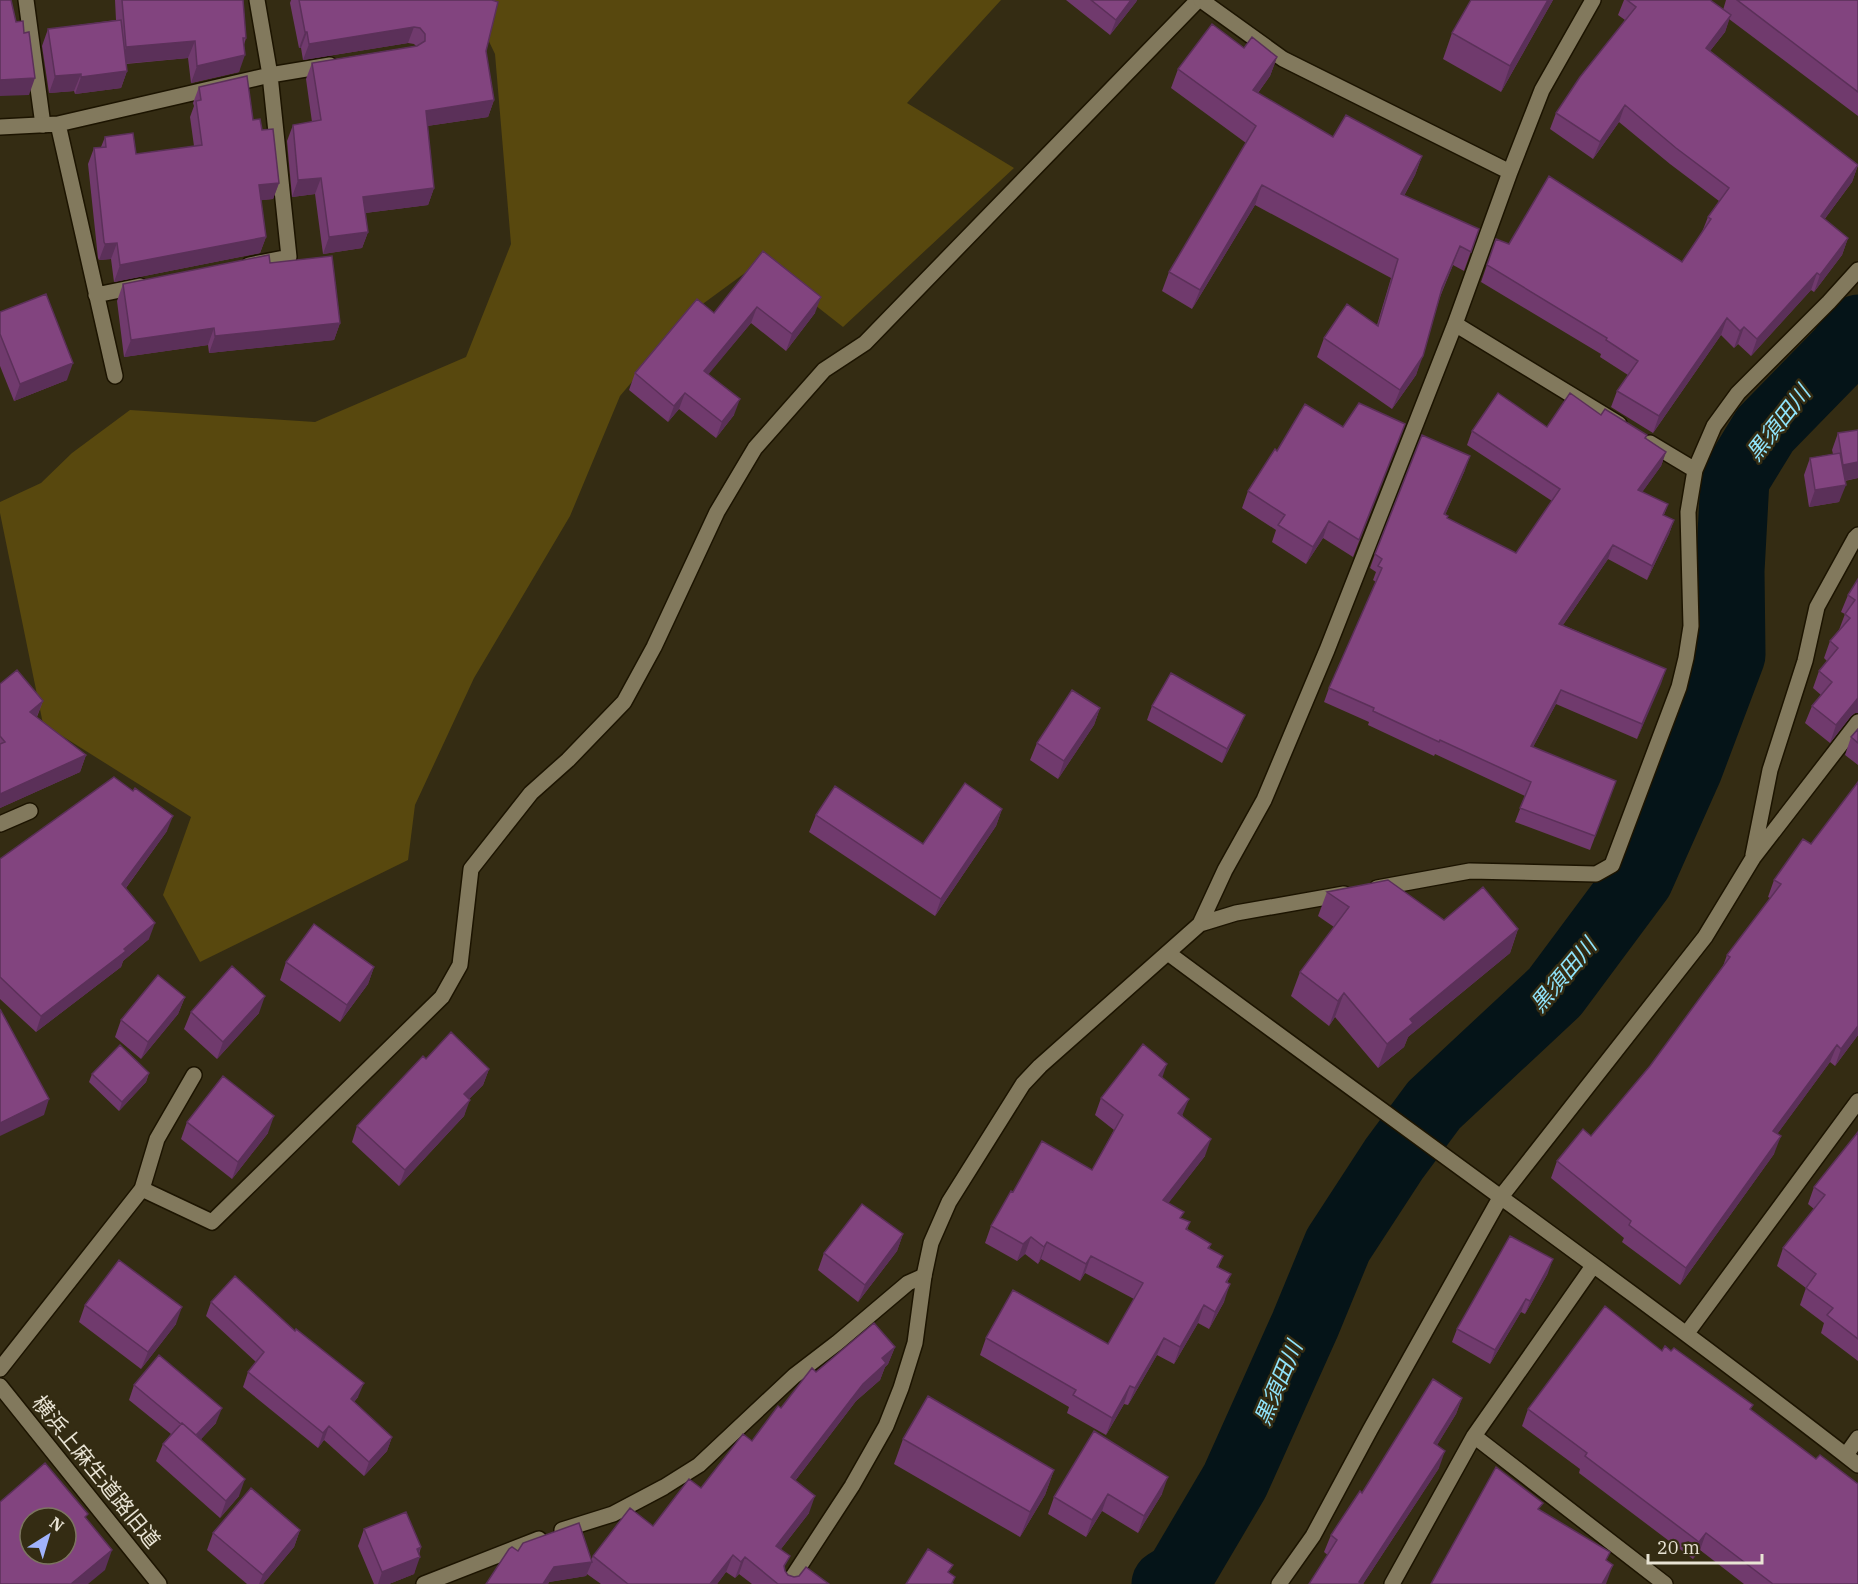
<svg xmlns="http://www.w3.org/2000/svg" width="1858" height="1584" viewBox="0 0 1858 1584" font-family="'IBM Plex Serif','Noto Sans JP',serif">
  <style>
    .green { fill: #58480e }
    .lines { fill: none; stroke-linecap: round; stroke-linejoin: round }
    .river { stroke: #051418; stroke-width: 69 }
    .service-casing { stroke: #1c1400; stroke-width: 18 }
    .minor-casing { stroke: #1c1400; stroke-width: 18 }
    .tertiary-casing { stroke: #1c1400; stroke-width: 18 }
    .service { stroke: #82795d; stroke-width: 15 }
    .minor { stroke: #82795d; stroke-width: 15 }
    .tertiary { stroke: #82795d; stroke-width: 15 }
    .wall { fill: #703a6d }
    .shaded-wall { fill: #5b3059 }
    .building { fill: #82447f; stroke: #5b3059; stroke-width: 1.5; fill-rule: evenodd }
    .labels { text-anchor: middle; stroke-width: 5; stroke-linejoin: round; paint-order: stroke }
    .street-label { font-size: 21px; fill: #e8e3d4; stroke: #342c13 }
    .water-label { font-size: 22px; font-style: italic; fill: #90e4fc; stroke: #342c13 }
  </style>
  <rect width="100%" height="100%" fill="#342c13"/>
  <path class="green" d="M469 0H1001L907 103 1014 168 843 327 760 262 689 314 620 396 570 516 474 678 415 805 408 860 200 962 163 895 191 817 43 724 0 513V502L41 483 72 453 130 410 315 422 466 357 511 244 495 54Z"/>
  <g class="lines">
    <path class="river" d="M1166 1584 1179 1576 1235 1481 1305 1325 1338 1245 1394 1159 1434 1105 1555 992 1639 879 1688 769 1731 655 1730 571 1735 479 1765 430 1841 352 1858 329"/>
    <g class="service-casing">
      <path id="service" d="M26 0 43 125
        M142 1189 212 1222 442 997 460 965 471 869 531 793 568 760 624 702 654 647 717 512 755 448 824 370 865 343 1198 0
        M562 1530 613 1514 664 1487 699 1465 794 1376 837 1343 908 1283 924 1276
        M424 1584 539 1539"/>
    </g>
    <g class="minor-casing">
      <path id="minor" d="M1201 0 1283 59 1510 172
        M58 124 115 376
        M0 127 58 124 270 75 330 65
        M249 265 289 257 270 75 257 0
        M96 295 140 286
        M1455 324 1619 424
        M1650 443 1695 470
        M0 824 30 811
        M1753 855 1770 770 1805 661 1817 607 1855 538 1858 535
        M1377 888 1470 871 1596 874 1612 865 1679 687 1686 658 1691 626 1688 512 1695 470 1714 426 1738 393 1829 302 1858 270
        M1200 924 1236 913 1344 894
        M1168 953C1398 1124 1632 1289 1858 1465
        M1687 1333 1858 1101
        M0 1369 142 1189 157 1139 194 1075
        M1474 1436 1665 1584
        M1846 1455 1858 1438
        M788 1584 852 1486 886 1426 901 1388 915 1343 924 1276 931 1243 949 1202 1023 1084 1040 1066 1200 924 1225 870 1264 800 1327 650 1455 324 1510 172 1542 90 1593 0
        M1279 1584 1313 1536 1370 1430 1500 1198 1705 937 1753 858 1858 722
        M1392 1584 1474 1436 1593 1266"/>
    </g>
    <g class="tertiary-casing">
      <path id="tertiary" d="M0 1386 159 1584"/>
    </g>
    <use href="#service" class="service"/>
    <use href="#minor" class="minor"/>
    <use href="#tertiary" class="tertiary"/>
  </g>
  <path class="wall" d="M115 0H243L246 38 244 45 239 72 191 83 188 58 126 64 127 71 121 88 75 94 74 91 49 93 42 46 48 29 116 20Z
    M291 0H492L486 51 494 100 488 117 427 126 434 188 428 205 365 213 368 232 362 248 323 254 315 194 292 197 287 141 293 125 312 122 306 79 312 63 416 46 414 44 408 43 303 60 301 48H299L290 3Z
    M1066 0H1137L1136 2 1110 35Z
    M1471 0H1553L1501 92 1443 59 1452 33Z
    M1624 0H1710L1723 10 1726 0H1858V116L1729 19 1725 32 1710 51 1858 165 1852 182 1824 220 1848 238 1842 255 1814 292 1811 290 1751 356 1738 344 1734 348 1721 335 1653 433 1611 407 1617 391 1628 375 1600 357 1601 354 1481 282 1496 239 1509 244 1682 262 1702 232 1708 217 1719 201 1670 164 1619 122 1593 159 1550 129 1556 113 1625 20 1618 15Z
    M1244 48 1277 57 1270 76 1258 93 1333 137 1422 156 1415 175 1404 196 1479 229 1464 271 1453 265 1440 297 1416 375 1392 409 1317 357 1324 338 1377 325 1391 278 1255 205 1192 309 1162 291 1169 272 1246 143 1171 88 1178 69Z
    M199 87 253 120 262 130 279 183 273 199 261 200 266 237 260 253 114 282 111 259 99 260 98 258 88 164 94 148 101 147 105 137 136 154 194 146 190 117 194 106 193 103Z
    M763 251 815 313 786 351 751 323 708 374 734 415 716 438 679 409 668 422 629 390 635 373 714 313Z
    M270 263 340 323 334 340 209 353 208 345 124 357 117 301 123 284Z
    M0 312 67 380 14 401 0 366Z
    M1601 415 1647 435 1646 438 1666 452 1661 466 1642 492 1668 504 1664 515 1674 520 1669 534 1647 580 1608 559 1563 625 1666 669 1637 739 1556 704 1533 747 1616 781 1590 850 1515 822 1525 796 1435 754 1434 756 1368 725 1369 722 1324 702 1329 688 1376 582 1373 580 1376 572 1370 568 1375 554 1465 470 1445 515 1447 518 1516 553 1552 501 1467 445 1472 431 1547 427Z
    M1405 424 1353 557 1323 538 1306 564 1272 542 1276 530 1242 508 1248 491 1277 451 1343 427Z
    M1858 430V478L1845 481 1839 502 1809 507 1804 475 1810 458 1833 454 1832 450 1838 433Z
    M1858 579 1855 713 1851 716 1830 743 1805 723 1812 706 1821 695 1813 688 1819 671 1827 661 1824 658 1830 641 1839 630 1845 614 1841 612 1848 595Z
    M0 684 43 701 37 717 86 755 80 772 0 808Z
    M1152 706 1239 729 1222 763 1147 720Z
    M1100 708 1094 725 1058 779 1030 760 1037 743Z
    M1858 729V765L1845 755 1851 737Z
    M1858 782V1035L1835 1066 1830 1062 1777 1134 1774 1154 1680 1285 1622 1242 1624 1238 1551 1178 1557 1161 1591 1136 1650 1066 1723 966 1727 955 1770 898 1768 897 1774 880 1811 844Z
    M1002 809 996 826 935 916 809 832 816 815 923 844Z
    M167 831 126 888 149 939 123 961 121 967 36 1032 0 999V859Z
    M1327 892 1444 920 1518 929 1510 953 1408 1037 1404 1047 1378 1068 1335 1017 1329 1026 1291 996 1300 972 1334 927 1318 916Z
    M286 962 374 967 368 984 340 1022 280 980Z
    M185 997 178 1014 141 1059 115 1037 121 1020Z
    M191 1012 259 1013 217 1059 184 1029Z
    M426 1059 489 1069 483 1085 469 1099 464 1116 399 1186 352 1142 357 1126Z
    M149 1073 146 1082 119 1111 89 1082 92 1074Z
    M1162 1078 1205 1156 1168 1203 1181 1218 1190 1222 1187 1230 1211 1244 1209 1249 1223 1256 1218 1268 1231 1274 1227 1283 1224 1302 1209 1329 1198 1323 1174 1364 1157 1355 1128 1405 1124 1404 1106 1435 1067 1413 1069 1407 980 1355 986 1338 1108 1344 1134 1299 1085 1273 1080 1281 1041 1259 1038 1264 1025 1254 1017 1261 985 1243 991 1226 1013 1192 1092 1170 1114 1130 1095 1115 1101 1098Z
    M187 1122 268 1133 232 1179 181 1139Z
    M1858 1132V1361L1821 1333 1824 1323 1800 1305 1806 1288 1777 1266 1783 1248 1814 1209 1808 1204 1814 1187Z
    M903 1234 897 1251 858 1302 818 1270 824 1253Z
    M1548 1273 1525 1314 1521 1312 1490 1364 1452 1342 1457 1329Z
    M211 1302 358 1397 354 1402 392 1437 387 1451 364 1476 324 1440 318 1448 243 1387 248 1372 256 1362 206 1316Z
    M85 1305 176 1324 141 1369 79 1322Z
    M895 1347 888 1364 885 1367 880 1380 856 1401 795 1481 809 1513 781 1549 785 1571 788 1575 794 1577 829 1584H752L739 1574 735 1578 726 1572 717 1584H601L587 1574 586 1576 549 1582 548 1584H486L518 1551 591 1560 593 1556 653 1526 701 1488 752 1441 781 1408 816 1372Z
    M1662 1351 1751 1410 1858 1584H1744L1700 1550 1693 1559 1579 1473 1580 1469 1522 1426 1528 1409Z
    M134 1385 216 1423 201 1439 239 1496 220 1518 156 1461 163 1444 171 1434 129 1400Z
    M1462 1398 1456 1414 1437 1445 1439 1468 1363 1584 1324 1552 1331 1535 1362 1493Z
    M1094 1431 1162 1494 1138 1533 1102 1511 1086 1537 1048 1514 1054 1497Z
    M903 1439 1054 1470 1045 1495 1020 1537 894 1464Z
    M364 1529 421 1547 414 1574 389 1584H374L358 1546Z
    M300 1530 294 1547 263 1584H247L207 1550 213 1533Z"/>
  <path class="shaded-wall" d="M1131 0H1137L1136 2 1110 35 1116 20Z
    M1548 0H1553L1501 92 1510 66Z
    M1731 15 1725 32 1699 65 1706 48Z
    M414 27 408 43 303 60 309 44Z
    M305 32H307L301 48H299Z
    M195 41 188 58 120 64 126 47Z
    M245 55 239 72 191 83 197 66Z
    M1277 57 1270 76 1246 109 1253 90Z
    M127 71 121 88 75 94 81 77Z
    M81 74 74 91 49 93 55 76Z
    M35 78 29 95 0 96V80Z
    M494 100 488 117 420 127 426 111Z
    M1625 105 1619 122 1593 159 1600 142Z
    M1422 156 1415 175 1394 214 1401 194Z
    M1858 165 1852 182 1814 233 1821 216Z
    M321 178 315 194 292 197 298 180Z
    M279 183 273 199 253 201 259 185Z
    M1262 185 1255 205 1192 309 1200 290Z
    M434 188 428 205 357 214 363 197Z
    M368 232 362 248 323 254 329 237Z
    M266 237 260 253 114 282 120 265Z
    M1848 238 1842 255 1814 292 1820 275Z
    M117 243 111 259 99 260 105 244Z
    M1460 246 1453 265 1435 307 1442 288Z
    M1817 273 1811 290 1751 356 1757 339Z
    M821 297 815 313 786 351 792 334Z
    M757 307 751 323 698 387 704 371Z
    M1727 318 1721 335 1653 433 1659 416Z
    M340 323 334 340 209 353 215 336Z
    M1744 327 1738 344 1734 348 1740 331Z
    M214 328 208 345 124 357 131 340Z
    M1423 356 1416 375 1392 409 1400 390Z
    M73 363 67 380 14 401 20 384Z
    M685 393 679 409 668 422 674 406Z
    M740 399 734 415 716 438 722 422Z
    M1666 452 1661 466 1633 505 1638 490Z
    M1470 456 1465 470 1439 529 1444 514Z
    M1858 462V478L1837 482 1843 465Z
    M1846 485 1839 502 1809 507 1815 490Z
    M1674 520 1669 534 1647 580 1652 566Z
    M1329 521 1323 538 1306 564 1313 547Z
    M1613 545 1608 559 1554 638 1559 624Z
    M1666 669 1661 684 1637 739 1642 724Z
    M1561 690 1556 704 1526 760 1531 746Z
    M1858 698V713H1855L1851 716 1830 743 1836 725Z
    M43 701 36 718 30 712Z
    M1100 708 1094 725 1058 779 1064 761Z
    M1245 715 1239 729 1222 763 1227 749Z
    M86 755 80 772 0 808V794Z
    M1002 809 996 826 935 916 941 899Z
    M173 816 167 831 117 900 122 884Z
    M155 923 149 939 123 961 121 967 36 1032 41 1016Z
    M1518 929 1510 953 1408 1037 1404 1047 1378 1068 1387 1044 1410 1019Z
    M374 967 368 984 340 1022 347 1005Z
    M1344 993 1335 1017 1329 1026 1338 1001Z
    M265 996 259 1013 217 1059 223 1042Z
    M185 997 178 1014 141 1059 148 1042Z
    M1858 1026V1035L1835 1066 1841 1049Z
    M1837 1045 1830 1062 1767 1148 1773 1131Z
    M1167 1064 1161 1081 1159 1075Z
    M489 1069 483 1085 458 1110 464 1094Z
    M149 1073 146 1082 119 1111 122 1102Z
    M49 1099 44 1115 0 1136V1123Z
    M1189 1099 1182 1116 1178 1113Z
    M470 1100 464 1116 399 1186 405 1170Z
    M274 1116 268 1133 232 1179 238 1162Z
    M1781 1136 1774 1154 1680 1285 1686 1268Z
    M1211 1139 1205 1156 1157 1218 1163 1200Z
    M903 1234 897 1251 858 1302 865 1285Z
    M1031 1237 1025 1254 1017 1261 1023 1244Z
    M1047 1242 1041 1259 1038 1264 1044 1247Z
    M1091 1256 1085 1273 1080 1281 1086 1264Z
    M1553 1259 1548 1273 1525 1314 1530 1301Z
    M1230 1284 1224 1302 1209 1329 1215 1312Z
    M1526 1299 1521 1312 1490 1364 1495 1350Z
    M1204 1305 1198 1323 1174 1364 1180 1347Z
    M182 1307 176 1324 141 1369 148 1352Z
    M1164 1338 1157 1355 1128 1405 1135 1388Z
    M895 1347 888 1364 885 1367 880 1380 856 1401 785 1494 791 1477 882 1358Z
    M364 1383 358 1397 345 1413 351 1399Z
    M1130 1386 1124 1404 1106 1435 1112 1418Z
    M1462 1398 1456 1414 1428 1460 1434 1443Z
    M222 1408 216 1423 191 1450 196 1436Z
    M329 1426 324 1440 318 1448 323 1433Z
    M392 1437 387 1451 364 1476 369 1462Z
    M1445 1451 1439 1468 1363 1584 1359 1582Z
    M1054 1470 1045 1495 1020 1537 1030 1512Z
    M1168 1477 1162 1494 1138 1533 1144 1516Z
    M245 1479 239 1496 220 1518 226 1501Z
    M1108 1494 1102 1511 1086 1537 1092 1520Z
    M815 1496 809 1513 770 1563 776 1546Z
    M300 1530 294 1547 263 1584H259L263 1575Z
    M1706 1533 1700 1550 1693 1559 1699 1542Z
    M421 1547 416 1558 420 1557 414 1574 389 1584H378L382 1572 417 1549Z
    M112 1550 105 1570 88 1584H71Z
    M733 1555 726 1572 717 1584H710Z
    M745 1557 739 1574 735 1578 741 1562Z
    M592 1562 586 1576 549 1582 548 1584H543L554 1567Z
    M1613 1565 1606 1584H1602Z"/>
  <path class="building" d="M0 0H11L16 22 23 21 24 33 29 32 35 78 0 80Z
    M122 0H243L246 38H243L245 55 197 66 195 41 126 47Z
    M299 0H492L498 2 486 51 494 100 426 111 434 188 363 197 368 232 329 237 321 178 298 180 293 125 321 120 312 63 417 46 425 41V34L420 28 414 27 309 44 307 32H305Z
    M1091 0H1131L1116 20Z
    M1471 0H1548L1510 66 1452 33Z
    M1627 0H1710L1731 15 1706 48 1858 165 1821 216 1848 238 1820 275 1817 273 1757 339 1744 327 1740 331 1727 318 1659 416 1617 391 1638 361 1606 340 1607 338 1487 265 1496 239 1509 244 1549 176 1682 262 1711 219 1708 217 1729 188 1676 148 1625 105 1600 142 1556 113 1580 77 1636 7Z
    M1737 0H1858V92Z
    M121 20 127 71 81 77V74L55 76 48 29Z
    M1212 24 1244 48 1252 37 1277 57 1253 90 1333 137 1346 115 1422 156 1401 194 1479 229 1471 252 1460 246 1442 288 1423 356 1400 390 1324 338 1347 304 1378 326 1398 259 1262 185 1200 290 1169 272 1256 126 1178 69Z
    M247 76 253 120 260 119 262 130 273 129 279 183 259 185 266 237 120 265 117 243 105 244 104 242 94 148 106 147 105 137 133 133 136 154 202 145 196 101 201 100 199 87Z
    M763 251 821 297 792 334 757 307 704 371 740 399 722 422 685 393 674 406 635 373 697 299 714 313Z
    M269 255 270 263 332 256 340 323 215 336 214 328 131 340 123 284Z
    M46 294 73 363 20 384 0 334V312Z
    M1498 393 1547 427 1570 393 1601 415 1605 409 1647 435 1645 438 1666 452 1638 490 1668 504 1663 515 1674 520 1652 566 1613 545 1559 624 1666 669 1642 724 1561 690 1531 746 1616 781 1595 836 1520 808 1531 782 1440 740 1439 742 1373 711 1374 708 1329 688 1382 568 1378 566 1382 559 1375 554 1422 435 1470 456 1444 514 1448 516 1447 518 1516 553 1560 489 1472 431Z
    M1359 403 1405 424 1359 540 1329 521 1313 547 1278 525 1285 515 1248 491 1275 449 1277 451 1305 404 1343 427Z
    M1858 430V462L1843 465 1838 433Z
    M1840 453 1846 485 1815 490 1810 458Z
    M1858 579V698L1836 725 1812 706 1832 682 1819 671 1838 648 1830 641 1850 618 1845 614 1855 600 1848 595Z
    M17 670 43 701 30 712 86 755 0 794V744L5 742 0 736V684Z
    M1171 673 1245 715 1227 749 1152 706Z
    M1072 690 1100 708 1064 761 1037 743Z
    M1858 729V743L1851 737Z
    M114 777 133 791 135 788 173 816 122 884 155 923 124 949 126 951 41 1016 0 977V859Z
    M1858 782V1026L1841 1049 1837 1045 1773 1131 1781 1136 1686 1268 1629 1225 1631 1221 1557 1161 1583 1129 1591 1136 1650 1066 1730 957 1727 955 1781 884 1774 880 1803 839 1811 844Z
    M965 783 1002 809 941 899 816 815 835 786 923 844Z
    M1388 880 1444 920 1483 887 1518 929 1410 1019 1413 1023 1387 1044 1344 993 1338 1001 1300 972 1349 907 1327 892Z
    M314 924 374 967 347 1005 286 962Z
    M232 966 265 996 223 1042 191 1012Z
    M158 975 185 997 148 1042 121 1020Z
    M0 1009 49 1099 0 1123Z
    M451 1032 489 1069 464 1094 470 1100 405 1170 357 1126 423 1056 426 1059Z
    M1143 1044 1167 1064 1159 1075 1189 1099 1178 1113 1211 1139 1163 1200 1184 1212 1180 1218 1190 1222 1186 1229 1211 1244 1208 1248 1223 1256 1217 1267 1231 1274 1226 1282 1230 1284 1215 1312 1204 1305 1180 1347 1164 1338 1135 1388 1130 1386 1112 1418 1073 1395 1076 1390 986 1338 1013 1290 1108 1344 1143 1283 1091 1256 1086 1264 1047 1242 1044 1247 1031 1237 1023 1244 991 1226 1011 1191 1013 1192 1042 1141 1092 1170 1123 1115 1101 1098Z
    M120 1045 149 1073 122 1102 92 1074Z
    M223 1076 274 1116 238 1162 187 1122Z
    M1858 1132V1339L1827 1315 1833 1308 1806 1288 1816 1274 1783 1248 1825 1195 1814 1187Z
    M862 1204 903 1234 865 1285 824 1253Z
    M1510 1236 1553 1259 1530 1301 1526 1299 1495 1350 1457 1329Z
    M119 1260 182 1307 148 1352 85 1305Z
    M235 1276 295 1331 296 1329 364 1383 351 1399 392 1437 369 1462 329 1426 323 1433 248 1372 264 1352 211 1302Z
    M1605 1306 1662 1351 1665 1346 1671 1351 1674 1348 1753 1405 1750 1409 1816 1459 1820 1455 1858 1484V1584H1773L1706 1533 1699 1542 1585 1456 1587 1453 1528 1409Z
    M874 1323 895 1347 882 1358 886 1363 863 1384 791 1477 815 1496 776 1546 790 1556 784 1566 785 1571 788 1575 794 1577 799 1576 806 1567 829 1584H778L745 1557 741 1562 733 1555 710 1584H628L593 1556 630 1508 653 1526 689 1479 701 1488 743 1434 752 1441 778 1406 781 1408 812 1368 816 1372Z
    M159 1355 222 1408 196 1435 182 1423 181 1424 134 1385Z
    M1433 1379 1462 1398 1434 1443 1445 1451 1359 1582 1363 1584H1309L1337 1540 1331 1535 1360 1491 1362 1493Z
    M928 1396 1054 1470 1030 1512 903 1439Z
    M182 1423 245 1479 226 1501 163 1444Z
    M1094 1431 1168 1477 1144 1516 1108 1494 1092 1520 1054 1497Z
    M45 1463 88 1514 85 1517 112 1550 71 1584H0V1502ZM30 1518H66V1554H30Z
    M1496 1467 1543 1503 1538 1509 1610 1552 1606 1560 1613 1565 1602 1584H1431Z
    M251 1488 300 1530 263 1575 213 1533Z
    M406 1512 421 1547 417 1549 420 1557 382 1572 364 1529Z
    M579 1523 592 1562 554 1567 543 1584H486L509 1549 512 1547 518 1551 523 1543Z
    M928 1549 953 1565 948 1572 955 1577 952 1583 953 1584H906Z"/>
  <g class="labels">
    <g class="street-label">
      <text transform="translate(96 1472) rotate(51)" y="7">横浜上麻生道路旧道</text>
    </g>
    <g class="water-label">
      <text transform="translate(1778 423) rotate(-52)" y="8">黒須田川</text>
      <text transform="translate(1563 975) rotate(-50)" y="8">黒須田川</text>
      <text transform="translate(1278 1383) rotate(-67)" y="8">黒須田川</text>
    </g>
  </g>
  <g transform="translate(48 1536) rotate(37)"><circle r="28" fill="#342c13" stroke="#7c7560" stroke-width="1.5"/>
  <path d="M0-4.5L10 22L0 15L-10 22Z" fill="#a0b3fd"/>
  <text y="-9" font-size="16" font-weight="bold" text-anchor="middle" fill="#e8e3d4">N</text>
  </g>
  <path d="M1648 1554v9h114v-9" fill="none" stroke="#e8e3d4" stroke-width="3"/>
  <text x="1657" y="1554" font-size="18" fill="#e8e3d4" stroke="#342c13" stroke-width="4.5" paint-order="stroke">20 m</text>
</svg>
